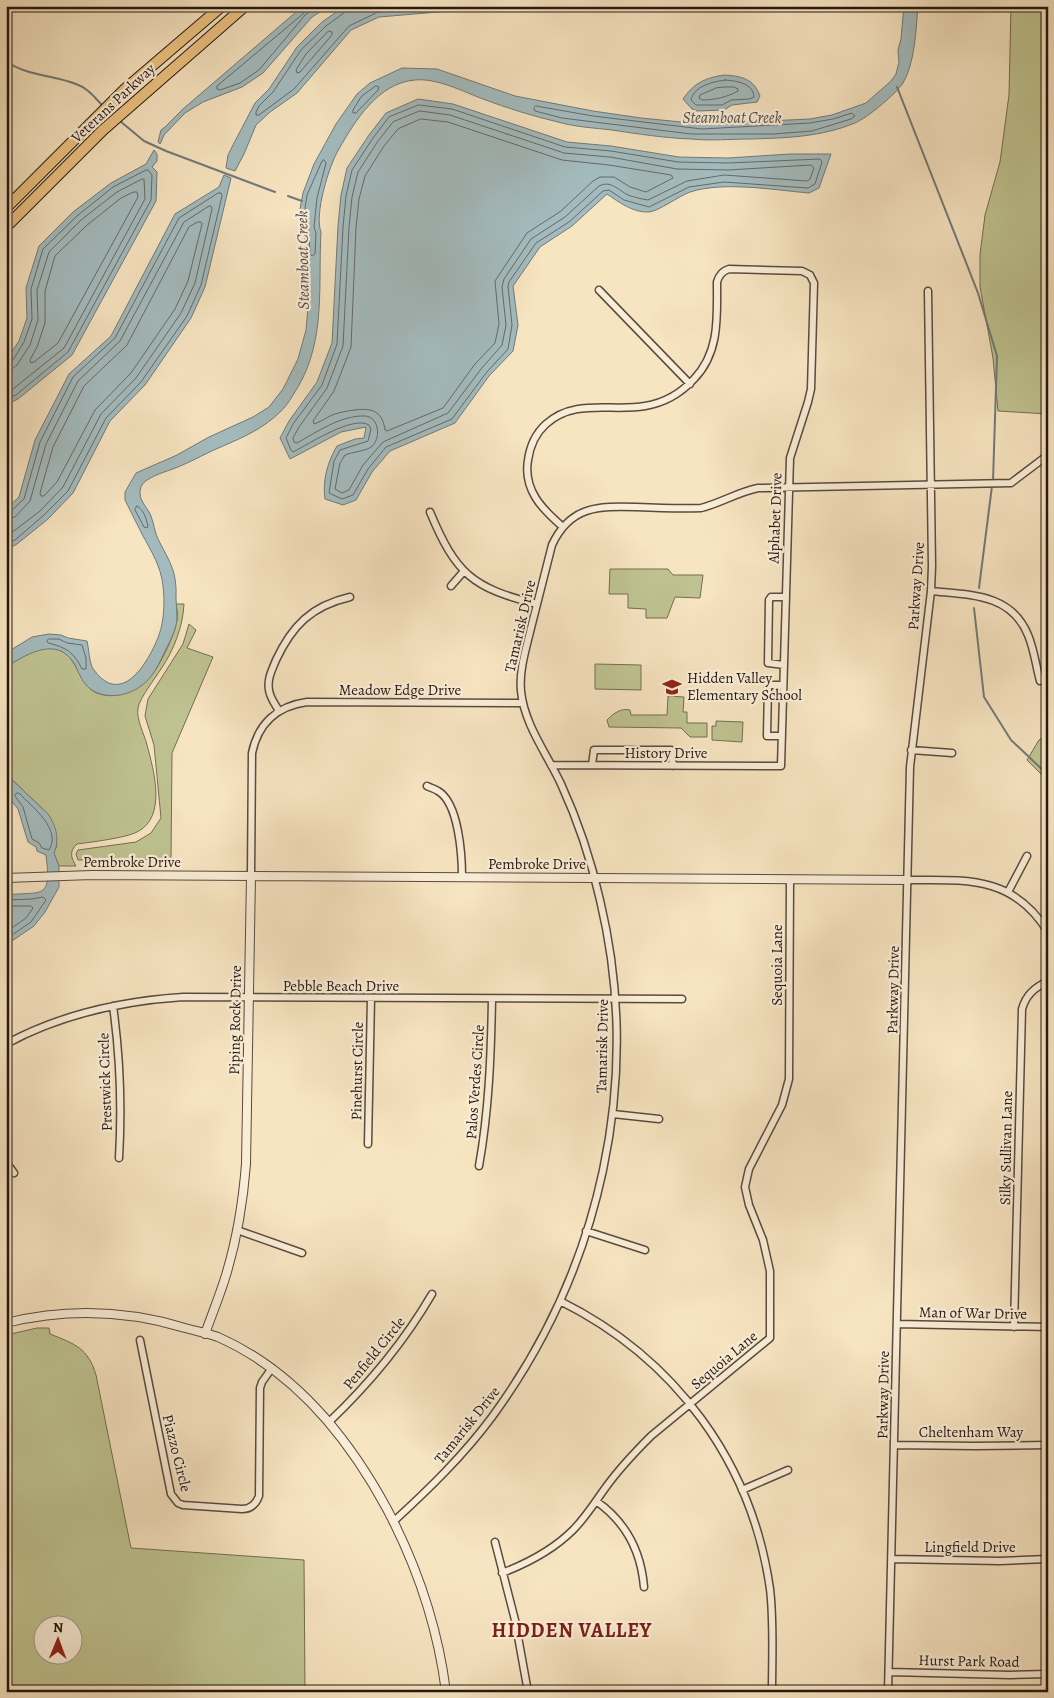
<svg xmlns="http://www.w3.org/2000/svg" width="1054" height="1698" viewBox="0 0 1054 1698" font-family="Alegreya,serif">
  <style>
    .green { fill: #bfc391; stroke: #726e52; fill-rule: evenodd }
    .water { fill: #a3bbbe; stroke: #707a79 }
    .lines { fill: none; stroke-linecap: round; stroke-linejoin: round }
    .shore { stroke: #646a68; stroke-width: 1 }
    .stream { stroke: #707a79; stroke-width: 2 }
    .minor-casing { stroke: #594b3e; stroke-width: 9 }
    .tertiary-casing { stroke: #594b3e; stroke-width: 10 }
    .primary-casing { stroke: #241812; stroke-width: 12 }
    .minor { stroke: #faedd7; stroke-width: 6 }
    .tertiary { stroke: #faedd7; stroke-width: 8 }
    .primary { stroke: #ecc280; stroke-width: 10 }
    .labels { text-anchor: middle; stroke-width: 4.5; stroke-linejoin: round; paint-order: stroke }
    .street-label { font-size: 15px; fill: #241812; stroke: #faedd7 }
    .poi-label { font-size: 15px; fill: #241812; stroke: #faedd7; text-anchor: start }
    .water-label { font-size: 16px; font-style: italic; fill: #50514e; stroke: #faedd7 }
    .district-label { font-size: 20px; font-weight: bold; letter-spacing: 1px; fill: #7a1f14; stroke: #faedd7 }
  </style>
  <rect width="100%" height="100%" fill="#f7e4c1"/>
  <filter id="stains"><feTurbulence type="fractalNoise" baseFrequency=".004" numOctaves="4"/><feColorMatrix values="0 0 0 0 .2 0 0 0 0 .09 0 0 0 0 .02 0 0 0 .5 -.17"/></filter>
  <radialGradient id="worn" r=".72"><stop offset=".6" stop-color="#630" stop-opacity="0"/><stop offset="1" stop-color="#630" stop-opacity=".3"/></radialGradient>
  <path class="green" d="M1011 6H1048V414L998 411 993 358 980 287V255L985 215 1000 162 1009 95Z
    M610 569H668L673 575H703L700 598 675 597 667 618H646V609L628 608V594H609Z
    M176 604H184C183 626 174 650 161 669 156 677 139 699 138 708 136 720 144 733 147 745 154 771 167 817 137 832 125 838 92 842 77 844 69 851 71 858 76 866H59L53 853 57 846 48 814 6 774V667C21 658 37 645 56 649 77 654 77 680 93 691 113 703 141 690 154 672 162 661 175 634 177 620 178 615 177 609 176 604Z
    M189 624 196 630 187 648 213 657 172 753 171 859 78 860 76 854 78 850 136 842 151 833 161 818 154 745 145 716 148 699 183 644Z
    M595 664 641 665V690L595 689Z
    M668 696 684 697 683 712H687V723H707V737H690L681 728 609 727 607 720C614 713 621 708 630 710L631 715H667Z
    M716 721 743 722 742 742 712 740V726H716Z
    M1048 735V781L1027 760 1039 740Z
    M37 1328H49L50 1334C75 1344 88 1348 96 1375L131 1548 304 1560 305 1692H6V1335ZM42 1626H72V1656H42Z"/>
  <path class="water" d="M303 6H329L312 17 263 73 242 87 203 102 185 113 164 135 160 144 158 142 161 130 165 127 183 109Z
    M345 6H509L379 17 351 30 297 93 270 112 256 125 244 154 235 171 226 168 228 155 233 145 255 103 269 89 297 47 322 22Z
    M904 6H918C916 29 915 63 903 83 896 94 867 118 855 123 821 137 786 138 750 139 730 139 711 141 691 139 665 138 638 134 612 130 595 128 575 127 558 122 532 116 507 108 483 99 462 91 437 78 415 80 378 83 355 121 339 149 329 165 314 215 321 232 318 285 326 339 298 387 292 396 288 405 280 412 264 428 244 437 223 446 208 452 193 461 178 467 168 471 156 474 147 480 142 484 140 487 140 493 140 502 148 508 151 516 154 524 155 534 159 541 171 564 177 572 176 598 176 604 177 611 177 617 177 628 171 639 166 649 160 662 153 678 141 686 125 698 100 700 86 685 79 677 77 666 71 659 53 637 24 656 6 667V653L32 637 49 634 61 635 68 638 87 641C89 649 89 660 92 667 95 672 100 678 105 681 130 697 152 654 159 635 164 621 165 602 163 586 161 566 151 551 142 534 136 523 131 511 125 500V492L136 473 177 455 209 437 253 417 269 407 283 389 298 359 306 330 308 307V283L303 216 300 209 303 193 314 164 336 124 357 94 370 83 402 68 437 69 515 96 593 111 641 118 702 124 810 119 832 115 866 103 891 81 896 74 899 62 898 50 901 39Z
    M724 75C742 76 754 79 760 96L757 102 732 105 724 110 697 111 692 109 683 99C694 83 705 78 724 75Z
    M418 99 453 104 567 142 611 146 679 157 728 158 790 154H831L819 188 809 193C774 190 724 181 690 192 679 196 659 211 649 212 633 213 619 202 607 194L572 226 540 247 513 286 518 325 513 351 489 376 455 423 390 451 372 472 356 500 343 505 325 499C322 481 328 461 337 446L355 439 364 438 366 427 341 432 290 459 280 438 289 421 317 382 332 343 338 226 341 195 347 168 369 135 386 113Z
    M154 150 157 154V161L152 167 157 172 156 201 72 355 18 399 6 405V360L19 341 27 318 26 288 39 246 73 212 111 183 146 164Z
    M224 175 231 178 205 287 191 318 145 385 110 421 73 493 48 519 17 544 6 550V509L19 497 35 440 69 374 111 336 175 214 219 187Z
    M6 774 48 814C56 826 60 839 54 853L59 866V887L45 912 34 926 6 945V895C42 891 52 901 46 855L37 851 36 847 28 842 18 809 6 794Z"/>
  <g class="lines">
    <path class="shore" d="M305 6 304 13 217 86V89L220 90 240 83 259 70 306 14 320 6
      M347 6 345 12 326 26 301 50 273 92 259 106 256 112V115H259L294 89 349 26 378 12 450 6
      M329 31 332 32V35L300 72 297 73 296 70 306 54Z
      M725 80C737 81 753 83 754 97L749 99 731 100 722 105H696L691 100C694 86 712 82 725 80Z
      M376 86 379 87 378 90 356 113H353V110L361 97Z
      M725 87H734L738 89V91C727 97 715 100 702 100L699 98 700 95 716 88Z
      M419 105 452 109 565 147 611 151 678 162 728 163 820 159 822 162 815 184 808 188 724 182 689 187 649 207 624 200 609 190 603 191 569 222 536 243 509 282 508 286 512 325 508 349 486 373 452 419 386 447 368 469 353 495 342 499 329 493 334 461 340 450 368 441 371 429 369 425C353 415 309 444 293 452L291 450 286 438 293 424 322 385 337 344 343 227 346 196 352 170 373 138 389 117Z
      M536 106 593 116 702 129 810 123 833 119 852 113 855 116 851 119 812 131 773 134H691L562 118 535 111 534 108Z
      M420 111 450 115 564 153 610 157 677 169 728 170 811 165 814 168 810 179 807 181 724 175 687 181 648 200C641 199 634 197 628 195 618 190 611 180 599 186L565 217 531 239 504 279 502 287 506 325 502 345 481 369 448 413 383 442 363 465 349 490 342 493 335 489 340 463 345 455C352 452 366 451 371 447 381 440 380 417 365 416 341 415 317 432 297 443L294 442 293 438 299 427 327 388 343 346 349 227 352 197 358 172 378 141 393 122Z
      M421 119 448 122 562 160 609 165 671 175 673 178 646 192 630 187 614 177H600L593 181 561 211 527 233 495 281 499 324 495 343 475 364 443 408 387 431 385 430C382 407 367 408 348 411 343 412 337 413 332 415 326 418 320 422 314 424L313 421 334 391 351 347 356 228 359 199 365 176 384 146 398 129Z
      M324 160 326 163 317 198 314 227 316 233 315 254 312 256 310 254 308 215 305 208 307 195 322 161Z
      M134 192H137L138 197 58 343 34 362 31 363 30 360 37 347 45 323V291L55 256 86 226 121 198Z
      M198 222H201L202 224 188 281 175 309 131 373 95 410 57 482 44 496H41L40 493 53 447 84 386 127 345 189 227Z
      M6 363 13 360 24 342 32 319 31 289 43 249 77 216 113 187 146 170H148L152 175 151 200 68 352 16 395 6 399
      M6 370 12 369 17 365 30 345 38 320 37 290 49 252 81 220 117 192 142 179H144L145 199 64 348 13 389 6 392
      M137 506C144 510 146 518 148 526L147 528 144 527 135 510Z
      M6 512 11 511 24 499 40 442 73 377 115 338 179 218 218 193H221L222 196 201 285 187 316 141 382 106 418 68 491 44 515 15 540 6 544
      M6 519 15 517 30 501 46 444 78 381 120 341 184 222 209 206H211L212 209 195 283 181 313 136 378 101 414 63 487 40 511 6 537
      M49 639H59L67 643 82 645 86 658V669H82C74 652 65 647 48 643L47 641Z
      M17 793H19C32 807 62 829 49 850L42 848 39 843 32 839 23 807 15 796Z
      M6 900 32 899 43 897 46 900 31 922 6 939
      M6 906H31L33 908 26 918 6 932"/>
    <path class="stream" d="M6 61C26 76 54 75 76 84 88 88 95 98 103 106
      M897 87 978 293 997 356 993 481
      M120 121 144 141 166 151 275 192
      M288 196 302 201
      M979 588 992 486
      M974 608 984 697 1011 740 1048 775"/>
    <g class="minor-casing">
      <path id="minor" d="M599 290 690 384
        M430 512C456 574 472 588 537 604
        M563 527C542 509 523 490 528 460 530 446 536 433 546 424 575 398 611 412 645 406 664 403 681 393 694 379 720 352 717 317 717 282 719 275 722 271 729 269L802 271 810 275
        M451 586 464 571
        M931 591C969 595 1011 593 1028 635 1034 649 1036 666 1040 681
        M784 665 768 663 769 600 771 597H785
        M279 711C275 704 270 698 269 690 267 679 272 670 276 660 292 626 311 606 350 597
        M782 736H767L768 685H783
        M911 750 952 753
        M551 765 781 766 790 458 808 402 811 389 814 283 810 275
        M592 765 594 750H671L673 766
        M427 786C431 788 435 789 438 791 459 803 462 856 462 877
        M251 876 252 753C258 724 277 706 307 702L523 703
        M908 880C966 880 1013 875 1048 932
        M1008 892 1027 856
        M113 1006C120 1056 122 1106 119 1158
        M6 1044C61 1014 122 1001 183 997L682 999
        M613 1114 659 1119
        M368 1144 371 998
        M6 1162 14 1173
        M479 1166C489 1110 491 1055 492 999
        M237 1230 302 1253
        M586 1231 645 1250
        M560 1301C675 1358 752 1462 770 1589 774 1623 772 1658 772 1692
        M897 1324 1048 1327
        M1014 1327 1022 1009C1026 995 1034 988 1048 981
        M140 1340 171 1494 178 1503 183 1505 242 1509C251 1509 256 1504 259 1496L260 1388 262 1382 272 1368
        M329 1422C369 1384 404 1342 432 1294
        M894 1445 975 1446 1048 1445
        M742 1490 788 1470
        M596 1501C626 1522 641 1551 644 1587
        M393 1522C429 1489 463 1456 492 1417 601 1268 643 1080 600 900 591 860 578 821 561 784 547 754 524 724 521 691 519 670 526 649 531 628 538 601 545 573 552 545 570 506 598 506 636 507 657 508 679 509 701 508 721 503 738 492 758 488L1011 483 1048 455
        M495 1542 515 1620 528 1692
        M892 1559 1000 1561 1048 1559
        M502 1573C528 1563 553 1550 573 1530 586 1517 595 1502 606 1487 619 1469 635 1452 651 1436L770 1338V1271L763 1240 749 1205 745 1187 749 1169 782 1105 789 1079 790 879
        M889 1672 1010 1675 1048 1674
        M888 1692 910 767 931 591 932 566 928 291"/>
    </g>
    <g class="tertiary-casing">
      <path id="tertiary" d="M6 878 92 875 908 880
        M6 1323C67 1308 126 1310 185 1328 196 1331 208 1333 218 1337 295 1371 348 1437 387 1509 417 1566 438 1628 446 1692
        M205 1334C212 1314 220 1295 226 1275 237 1239 243 1202 246 1164L251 876"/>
    </g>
    <g class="primary-casing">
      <path id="primary" d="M6 208 125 89 222 6
        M6 227 103 130 245 6"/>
    </g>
    <use href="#minor" class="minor"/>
    <use href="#tertiary" class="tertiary"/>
    <use href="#primary" class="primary"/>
  </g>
  <defs>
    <g id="school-bare" transform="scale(1.5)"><path d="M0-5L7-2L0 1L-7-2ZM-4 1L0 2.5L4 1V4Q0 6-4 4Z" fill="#8f2418" stroke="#faedd7" stroke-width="2.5" paint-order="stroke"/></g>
  </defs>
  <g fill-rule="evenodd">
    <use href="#school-bare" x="672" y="687"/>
  </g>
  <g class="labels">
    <g class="street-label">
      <text transform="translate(113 103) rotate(-43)" y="5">Veterans Parkway</text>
      <text transform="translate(775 518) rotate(-88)" y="5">Alphabet Drive</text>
      <text transform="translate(916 586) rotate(-86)" y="5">Parkway Drive</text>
      <text transform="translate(520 626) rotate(-77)" y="5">Tamarisk Drive</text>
      <text x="400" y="695">Meadow Edge Drive</text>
      <text x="666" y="758">History Drive</text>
      <text x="132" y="867">Pembroke Drive</text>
      <text x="537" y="869">Pembroke Drive</text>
      <text transform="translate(777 965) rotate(-90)" y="5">Sequoia Lane</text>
      <text x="341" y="991">Pebble Beach Drive</text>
      <text transform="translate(893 990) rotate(-89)" y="5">Parkway Drive</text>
      <text transform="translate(235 1020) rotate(-89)" y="5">Piping Rock Drive</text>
      <text transform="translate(602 1046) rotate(-89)" y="5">Tamarisk Drive</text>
      <text transform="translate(357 1071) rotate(-89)" y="5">Pinehurst Circle</text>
      <text transform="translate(105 1082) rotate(-92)" y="5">Prestwick Circle</text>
      <text transform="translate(475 1082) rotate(-86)" y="5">Palos Verdes Circle</text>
      <text transform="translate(1006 1148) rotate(-89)" y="5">Silky Sullivan Lane</text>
      <text transform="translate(973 1313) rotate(1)" y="5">Man of War Drive</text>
      <text transform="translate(374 1353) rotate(-51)" y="5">Penfield Circle</text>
      <text transform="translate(724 1360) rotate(-40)" y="5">Sequoia Lane</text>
      <text transform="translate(883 1395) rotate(-89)" y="5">Parkway Drive</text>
      <text transform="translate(467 1425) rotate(-51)" y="5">Tamarisk Drive</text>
      <text x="971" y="1437">Cheltenham Way</text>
      <text transform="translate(177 1453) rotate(76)" y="5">Piazzo Circle</text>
      <text x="970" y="1552">Lingfield Drive</text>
      <text transform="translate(969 1661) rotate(1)" y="5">Hurst Park Road</text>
    </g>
    <g class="poi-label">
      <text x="687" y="683">Hidden Valley<tspan x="687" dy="17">Elementary School</tspan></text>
    </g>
    <g class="water-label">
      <text x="732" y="123">Steamboat Creek</text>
      <text transform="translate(302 260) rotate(-91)" y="6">Steamboat Creek</text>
    </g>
    <g class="district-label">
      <text x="572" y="1637">HIDDEN VALLEY</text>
    </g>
  </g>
  <rect width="1054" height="1698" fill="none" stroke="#f7e4c1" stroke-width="25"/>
  <rect x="8" y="8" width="1039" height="1683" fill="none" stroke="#241812" stroke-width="2.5"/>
  <rect x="12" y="12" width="1029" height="1673" fill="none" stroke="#241812"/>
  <g transform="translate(58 1640) rotate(1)"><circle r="24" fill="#faedd7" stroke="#a49888"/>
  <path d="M0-4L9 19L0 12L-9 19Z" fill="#8f2418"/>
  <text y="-8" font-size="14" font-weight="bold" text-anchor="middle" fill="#241812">N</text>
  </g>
  <rect width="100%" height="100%" filter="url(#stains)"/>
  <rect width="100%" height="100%" fill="url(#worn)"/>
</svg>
